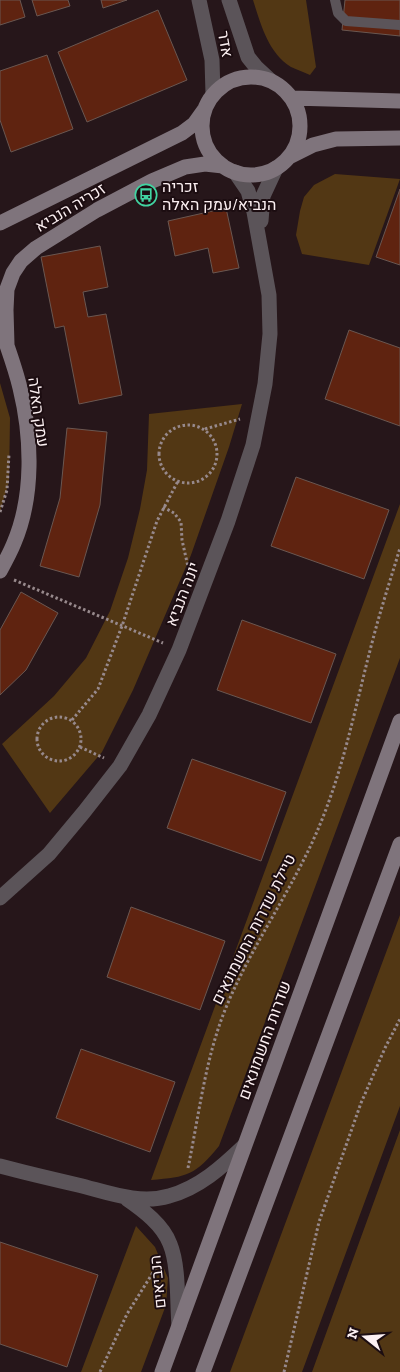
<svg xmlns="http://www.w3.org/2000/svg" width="400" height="1372" viewBox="0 0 400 1372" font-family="'Zilla Slab',Heebo,serif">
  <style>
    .green { fill: #523714 }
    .building { fill: #5f2310; stroke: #6a5751 }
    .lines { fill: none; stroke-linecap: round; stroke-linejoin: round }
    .path { stroke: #97898c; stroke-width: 3; stroke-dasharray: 2.5 2.5; stroke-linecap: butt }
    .lane { stroke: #5b5459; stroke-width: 10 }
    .street { stroke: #5b5459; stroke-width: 15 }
    .secondary { stroke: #7f747c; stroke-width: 15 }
    .labels { text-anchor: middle; stroke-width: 4; stroke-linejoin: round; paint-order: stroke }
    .street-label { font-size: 16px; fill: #fcf0f2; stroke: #1c0d11 }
    .poi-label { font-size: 16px; fill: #fcf0f2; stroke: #1c0d11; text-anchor: start }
  </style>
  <rect width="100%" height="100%" fill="#26161a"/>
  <path class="green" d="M253 0H306L316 67 310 75C304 72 297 70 291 67 268 52 261 25 253 0Z
    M335 174 400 179 369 265 302 254 296 235 300 211 304 197 314 185Z
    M0 383 10 418 9 482 0 512Z
    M242 404 229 447 191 555 133 690 102 752 50 813 2 744 54 696 86 658 110 611 128 558 140 509 147 470 149 414Z
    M400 504V658L219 1146C195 1175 188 1177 151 1180Z
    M400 915V1106L302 1372H230Z
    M400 1130V1372H312Z
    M136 1226 155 1247 168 1278 166 1305 141 1372H81Z"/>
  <path class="building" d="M0 0H20L25 17 0 25Z
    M32 0H68L70 6 37 16Z
    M101 0H127L103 8Z
    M345 0H400V36L342 30Z
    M158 10 187 80 87 122 58 52Z
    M47 55 73 129 11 152 0 120V71Z
    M400 189V265L376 257Z
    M226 208 239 268 213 273 208 248 175 256 168 221Z
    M100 246 108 287 83 292 88 317 106 314 122 395 79 404 64 326 55 328 41 257Z
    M349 330 400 348V426L325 399Z
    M67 428 107 432 100 505 79 577 40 566 60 498Z
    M296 477 389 510 364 579 271 546Z
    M21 592 58 613 26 670 0 695V630Z
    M242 620 336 654 311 723 217 690Z
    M192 759 286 792 261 861 167 828Z
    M131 907 225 941 200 1010 107 977Z
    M81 1049 175 1082 150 1152 56 1118Z
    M0 1242 98 1275 67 1367 0 1344Z"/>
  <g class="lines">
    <path class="path" d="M159 454a29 29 0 1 1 58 0a29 29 0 1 1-58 0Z
      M205 429 240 419
      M163 507 174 513 181 522 182 540 189 571
      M0 512 7 490 9 454
      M14 580 163 643
      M37 739a22 22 0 1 1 44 0a22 22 0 1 1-44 0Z
      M72 720 98 689 122 626 157 521 178 481
      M80 747 104 758
      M188 1168C199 1115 205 1060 225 1010 252 943 297 884 323 817 346 759 357 699 373 639 381 608 391 578 400 548
      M100 1372 127 1314 157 1266
      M284 1372 319 1222 361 1103 385 1048 400 1019"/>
    <path class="lane" d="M335 0 338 13 346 21 400 25"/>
    <path class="street" d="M199 0 212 60 213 94
      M229 0 248 57 256 67 270 80
      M261 221 263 196 276 168
      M0 898 49 854 84 812 120 766 149 715 179 650 228 521 253 445 265 384 270 334 269 295 254 212 248 191 235 172
      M0 1166C26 1173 52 1179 78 1185 107 1192 139 1205 169 1196 199 1188 222 1167 244 1146
      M127 1199C143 1210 163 1225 170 1244 179 1266 177 1302 179 1326"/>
    <path class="secondary" d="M202 126a49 49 0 1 1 98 0a49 49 0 1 1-98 0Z
      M292 98 400 101
      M289 157 313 145 336 139 400 138
      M0 223 182 133 194 124 204 110
      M7 345 6 310 7 289 13 273 21 261 36 248 97 210 152 181 185 167 205 164 223 166
      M0 571C5 562 10 553 14 543 34 496 32 437 20 388 16 371 10 354 4 337
      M162 1372 400 721
      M203 1372 400 844"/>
  </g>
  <defs>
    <g id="bus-ring" transform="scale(1.125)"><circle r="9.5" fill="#1c0d11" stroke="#41d4a1" stroke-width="1.5"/><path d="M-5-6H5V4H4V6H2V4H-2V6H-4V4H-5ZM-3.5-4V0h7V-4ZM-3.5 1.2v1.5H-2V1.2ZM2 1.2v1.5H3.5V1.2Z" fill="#41d4a1"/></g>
  </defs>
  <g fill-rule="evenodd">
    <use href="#bus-ring" x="146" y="195"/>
  </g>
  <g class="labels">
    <g class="street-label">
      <text transform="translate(226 44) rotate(80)" y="6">אדר</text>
      <text transform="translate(70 207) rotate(-31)" y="6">זכריה הנביא</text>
      <text transform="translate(39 412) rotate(82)" y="6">עמק האלה</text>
      <text transform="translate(182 594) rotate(-69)" y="6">יונה הנביא</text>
      <text transform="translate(253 929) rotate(-63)" y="6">טיילת שדרות החשמונאים</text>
      <text transform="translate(264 1040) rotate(-70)" y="6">שדרות החשמונאים</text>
      <text transform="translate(157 1282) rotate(-96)" y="6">הנביאים</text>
    </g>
    <g class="poi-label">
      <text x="162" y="192">זכריה<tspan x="162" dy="18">הנביא/עמק האלה</tspan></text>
    </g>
  </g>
  <g transform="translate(365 1337) rotate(287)" stroke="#1c0d11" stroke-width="4" paint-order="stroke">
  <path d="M0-4L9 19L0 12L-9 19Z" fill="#fcf0f2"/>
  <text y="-8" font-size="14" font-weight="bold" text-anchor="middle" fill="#fcf0f2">N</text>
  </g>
</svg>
